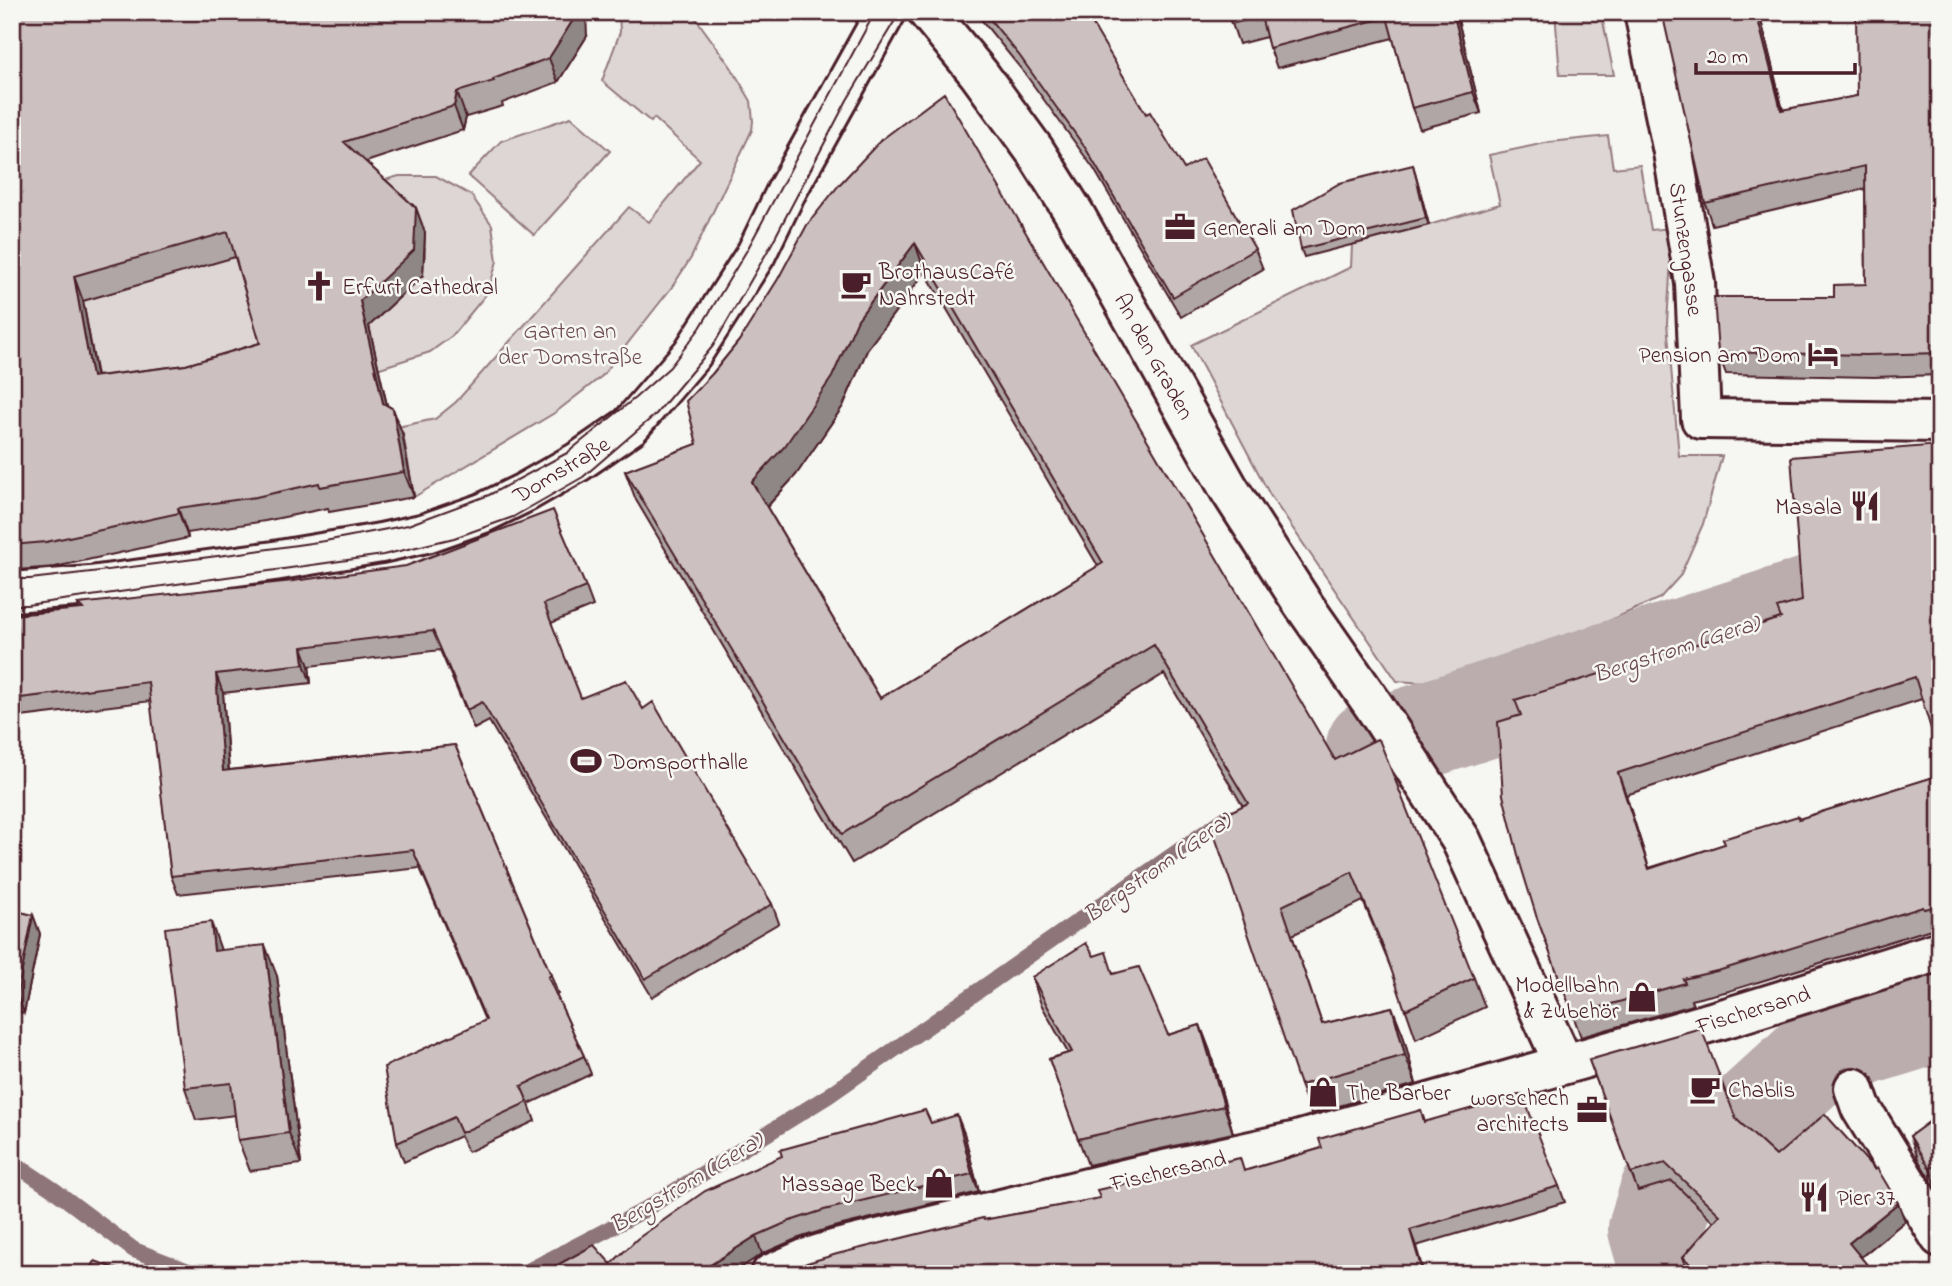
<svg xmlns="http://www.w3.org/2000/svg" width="1952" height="1286" viewBox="0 0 1952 1286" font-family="'Indie Flower',sans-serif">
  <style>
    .green { fill: #ddd6d5; stroke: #947a80; stroke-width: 2 }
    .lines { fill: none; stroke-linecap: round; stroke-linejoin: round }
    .stream { stroke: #8e747a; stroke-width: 16 }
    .river { stroke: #bbadae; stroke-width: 96 }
    .minor-casing { stroke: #4a1f2b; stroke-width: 44 }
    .minor { stroke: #f6f6f2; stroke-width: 38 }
    .tram { stroke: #4a1f2b; stroke-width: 2 }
    .wall { fill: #afa6a5; stroke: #4a1f2b; stroke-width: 2; fill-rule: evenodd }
    .shaded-wall { fill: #8f8786; stroke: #4a1f2b; stroke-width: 2 }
    .building { fill: #ccc1c0; stroke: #4a1f2b; stroke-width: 2; fill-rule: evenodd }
    .labels { text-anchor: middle; stroke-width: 5; stroke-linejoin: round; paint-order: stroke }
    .poi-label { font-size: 23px; fill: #4a1f2b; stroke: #f6f6f2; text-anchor: start }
    .street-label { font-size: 23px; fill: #4a1f2b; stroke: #f6f6f2 }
    .park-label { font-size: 23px; fill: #6f4d56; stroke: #f6f6f2 }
    .water-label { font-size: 24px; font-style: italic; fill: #6c4a52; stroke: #f6f6f2 }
  </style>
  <rect width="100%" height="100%" fill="#f6f6f2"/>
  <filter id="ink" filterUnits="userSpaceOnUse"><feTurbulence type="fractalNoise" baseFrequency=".0143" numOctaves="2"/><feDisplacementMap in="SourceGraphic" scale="14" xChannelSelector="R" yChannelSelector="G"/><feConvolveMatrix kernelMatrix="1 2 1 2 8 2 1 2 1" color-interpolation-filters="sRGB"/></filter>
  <g filter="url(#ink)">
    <path class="green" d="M619 12H691L731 67 751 101 753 121 752 130 691 258 672 287 602 376 556 412 414 497 403 433 393 428 435 419 456 402 629 207 649 222 700 160 654 118 651 122 602 81 620 32Z
      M1555 12H1601L1614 75H1560Z
      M571 117 610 151 534 235 468 176 501 141Z
      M1608 136 1613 168 1640 165 1651 230 1673 228 1667 323 1679 456H1722L1703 524 1680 576 1660 598 1602 624 1501 659 1424 683 1397 681 1270 495 1191 345 1351 267 1352 245 1429 225 1500 204 1489 155 1550 142Z
      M399 176H436L471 195 492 225 497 261 488 292 452 336 430 352 380 368H369L350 299 402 281 409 289 416 283 408 275 415 258 425 257V248L415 246 321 198Z
      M240 238 269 340 95 413 77 313 88 284Z"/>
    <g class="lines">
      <path class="stream" d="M12 1162 54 1190 134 1250 196 1274
        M522 1274 639 1213 828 1096 1227 817"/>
      <path class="river" d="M1374 747 1839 595 1940 590
        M1669 1274 1656 1229 1667 1194 1816 1057 1866 1037 1940 1014"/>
      <g class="minor-casing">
        <path id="minor" d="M928 12 979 74 1035 151 1074 213 1229 489 1303 604 1374 706 1461 840 1564 1064
          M1644 12 1673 152 1695 283 1701 419 1940 422
          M12 592 90 586 274 561 381 543 426 533 483 513 524 493 578 462 630 426 692 354 756 254 786 192 886 12
          M1854 1088 1861 1108 1940 1237
          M771 1274 805 1259 837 1249 1137 1176 1297 1141 1729 1017 1940 951"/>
      </g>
      <use href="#minor" class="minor"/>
      <path class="tram" d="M12 579H30L100 571 241 553 325 541 408 525 489 495 567 453 635 398 670 367 700 328 747 250 875 12
        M12 605H27L383 555 454 538 513 517 583 477 656 414 713 346 770 247 847 100 900 12"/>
    </g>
    <path class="wall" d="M975 12H1111L1092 25 1146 114 1184 169 1255 249 1263 269 1181 317 1094 169 1026 75Z
      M1228 12H1456L1481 113 1420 129 1412 108 1393 38 1277 68 1266 37 1239 44Z
      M1759 12 1783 110 1857 96 1940 12V375L1874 377 1726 374 1718 352 1834 297 1866 284 1865 189 1712 225 1705 203Z
      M12 13 587 36 558 82 502 103 503 106 466 117 463 130 366 162 416 208 425 233 423 275 369 326 387 405 393 409 402 433 414 497 329 512 328 508 265 521 187 533 188 538 55 567 17 570 12 566ZM235 257 260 343 186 365 97 376 83 301Z
      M881 140 1335 760 1474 978 1485 1007 1416 1039 1393 973 1363 901 1292 935 1322 1024 1392 1007 1403 1035 1416 1084 1311 1114 1300 1085 1243 806 1164 674 852 863 636 500 625 471 697 444 713 373 739 341ZM925 272 1098 566 880 698 767 507 796 475 843 406 868 348Z
      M1415 172 1429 225 1304 257 1301 249Z
      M1940 445 1922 699 1626 795 1649 868 1725 844 1799 819 1940 775V929L1932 931 1931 929 1729 991 1691 1000 1693 1005 1581 1037 1536 915 1521 715 1781 618 1802 601Z
      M586 587 593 606 551 623 581 698 643 709 772 904 779 923 652 997 489 721 474 729 440 650 309 666 311 683 223 693 229 770 455 745 551 975 558 994 556 995 584 1056 591 1074 529 1104 535 1121 468 1152 460 1136 404 1162 397 1143 485 1020 420 868 178 894 171 876 151 701 12 718V615L79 609 78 604Z
      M12 910 33 915 40 934 24 1013 12 1011Z
      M221 950 277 976 301 1164 250 1171 238 1140 235 1115 196 1120 185 1088Z
      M1094 956 1114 974 1168 1035 1200 1025 1210 1051 1233 1133 1088 1165 1049 1059 1068 1053 1041 1004 1032 977Z
      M1589 1060 1736 1119 1776 1156 1905 1221 1861 1257 1871 1274H1689L1683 1257 1714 1222 1672 1181 1638 1191Z
      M1421 1110 1425 1122 1559 1186 1565 1202 1416 1246 984 1220 1244 1171 1322 1148Z
      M1940 1114V1193L1939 1194 1919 1161 1910 1136Z
      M931 1123 964 1133 979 1192 830 1228 796 1239 762 1254 731 1274H541L611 1264Z"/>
    <path class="shaded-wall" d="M578 12H586L587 36 558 82 549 58Z
      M1083 12H1111L1089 28Z
      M1453 12H1456L1481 113 1473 92Z
      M1756 12H1759L1788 132 1781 110Z
      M457 92 466 117 463 130 454 106Z
      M1413 165 1415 172 1429 225 1426 218Z
      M416 208 425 233 423 275 369 326 392 428 383 403 360 301Z
      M915 243 925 272 868 348 843 406 796 475 763 511 752 482 858 319Z
      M74 276 83 301 101 402 92 377Z
      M393 409 402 433 414 497 404 472Z
      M178 508 187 533 188 538 179 513Z
      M302 647 309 666 311 683 304 664Z
      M216 674 223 693 230 789 223 771Z
      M1618 773 1626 795 1656 890 1649 869Z
      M33 915 40 934 24 1013 17 995Z
      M211 922 222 953 214 951Z
      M265 945 277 976 301 1164 289 1133Z
      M1392 1007 1403 1035 1416 1084 1405 1055Z
      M1200 1025 1210 1051 1233 1133 1224 1106Z
      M957 1115 964 1133 979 1192 972 1174Z
      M1936 1164 1940 1174 1939 1194 1930 1169Z
      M1898 1203 1905 1221 1856 1261 1849 1243Z
      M1410 1230 1416 1246 1424 1274H1423Z
      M756 1236 762 1254 731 1274H696Z
      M1869 1267 1871 1274H1863Z"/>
    <path class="building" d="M16 12H578L549 58 493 79 494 81 457 92 454 106 344 142 416 208 414 250 360 301 383 403 393 409 404 472 320 487 319 483 256 497 178 508 179 513 46 542 12 545V13ZM228 232 260 343 186 365 92 377 74 276Z
      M984 12H1085L1146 114 1150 112 1184 169 1203 158 1255 249 1173 297 1086 149 1019 55Z
      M1228 12H1453L1473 92 1412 108 1387 17 1269 48 1261 16 1231 24Z
      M1662 12H1756L1781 110 1857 96 1856 12H1940V353L1866 355 1718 352 1714 297H1834V285L1866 284 1865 166 1705 203Z
      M944 93 1335 760 1377 739 1380 742 1474 978 1405 1010 1386 954 1352 872 1282 906 1322 1024 1392 1007 1405 1055 1300 1085 1210 822 1248 803 1154 645 842 834 625 471 697 444 686 401 713 373 739 341 778 279 807 225 839 185 881 140ZM915 243 1103 563 880 698 752 482 785 446 832 377 858 319Z
      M1413 165 1426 218 1301 249 1293 210 1340 183Z
      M1940 445V758L1915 677 1618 773 1649 869 1725 844 1723 839 1798 816 1799 819 1940 775V904L1929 908 1924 909 1923 907 1721 970 1683 979 1685 983 1573 1015 1536 915 1520 863 1503 795 1498 722 1521 715 1515 700 1781 618 1777 608 1802 601 1791 457Z
      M553 510 586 587 544 604 581 698 626 680 643 709 653 702 772 904 645 979 482 702 467 710 433 631 302 647 304 664 216 674 223 771 455 745 551 975 548 977 584 1056 521 1086 528 1102 461 1133 454 1117 397 1143 384 1067 486 1020 413 850 171 876 148 682 12 699V615L83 609 78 604 293 581 406 566Z
      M12 910 33 915 17 995 12 993Z
      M211 922 214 951 265 945 289 1133 238 1140 231 1083 185 1088 165 928Z
      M1086 943 1094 956 1106 952 1113 974 1139 967 1168 1035 1200 1025 1224 1106 1078 1139 1049 1059 1072 1052 1032 977Z
      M1701 1028 1736 1119 1776 1156 1825 1114 1875 1170 1877 1168 1898 1203 1849 1243 1869 1267 1863 1274H1701L1683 1257 1720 1215 1665 1163 1631 1173 1589 1060Z
      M1522 1094 1559 1186 1410 1230 1423 1274H798L797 1268 807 1263 837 1254 983 1218 984 1220 1100 1198 1097 1190 1240 1158 1244 1171 1322 1148 1319 1139 1421 1110 1424 1122Z
      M925 1110 931 1123 957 1115 972 1174 824 1210 790 1221 756 1236 696 1274H541L594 1245 611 1264 637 1239 705 1191 782 1156 780 1150Z
      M1940 1114V1170L1936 1164 1930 1169 1910 1136Z
      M95 1261 130 1274H88Z"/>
  </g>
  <defs>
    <g id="office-bare" transform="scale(2.415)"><path d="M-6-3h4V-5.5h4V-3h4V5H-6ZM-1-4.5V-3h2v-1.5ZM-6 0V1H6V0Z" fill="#4a1f2b" stroke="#f6f6f2" stroke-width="2.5" paint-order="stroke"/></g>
    <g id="cafe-bare" transform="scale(2.415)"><path d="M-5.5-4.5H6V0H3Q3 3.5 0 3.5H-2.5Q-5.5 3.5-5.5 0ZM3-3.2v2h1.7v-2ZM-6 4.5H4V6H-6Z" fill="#4a1f2b" stroke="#f6f6f2" stroke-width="2.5" paint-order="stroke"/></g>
    <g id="church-bare" transform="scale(2.415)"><path d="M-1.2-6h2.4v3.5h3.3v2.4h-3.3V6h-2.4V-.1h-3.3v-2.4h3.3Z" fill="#4a1f2b" stroke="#f6f6f2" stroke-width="2.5" paint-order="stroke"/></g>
    <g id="hotel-bare" transform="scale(2.415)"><path d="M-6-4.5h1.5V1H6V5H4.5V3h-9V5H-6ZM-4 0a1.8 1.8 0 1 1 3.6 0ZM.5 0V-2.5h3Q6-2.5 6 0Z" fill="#4a1f2b" stroke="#f6f6f2" stroke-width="2.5" paint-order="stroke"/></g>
    <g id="restaurant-bare" transform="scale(2.415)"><path d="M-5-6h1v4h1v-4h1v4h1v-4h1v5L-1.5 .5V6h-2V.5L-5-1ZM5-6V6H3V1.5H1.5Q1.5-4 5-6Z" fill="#4a1f2b" stroke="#f6f6f2" stroke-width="2.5" paint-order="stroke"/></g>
    <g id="stadium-bare" transform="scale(2.415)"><path d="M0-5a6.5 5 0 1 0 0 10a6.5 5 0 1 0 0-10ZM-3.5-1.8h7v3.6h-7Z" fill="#4a1f2b" stroke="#f6f6f2" stroke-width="2.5" paint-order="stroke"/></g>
    <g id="shop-bare" transform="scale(2.415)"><path d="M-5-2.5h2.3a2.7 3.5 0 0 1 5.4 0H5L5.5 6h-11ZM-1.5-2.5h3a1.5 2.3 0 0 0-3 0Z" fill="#4a1f2b" stroke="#f6f6f2" stroke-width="2.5" paint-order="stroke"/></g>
  </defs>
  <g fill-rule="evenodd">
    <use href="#office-bare" x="1180" y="227"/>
    <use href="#cafe-bare" x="856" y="284"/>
    <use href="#church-bare" x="319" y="286"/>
    <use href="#hotel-bare" x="1823" y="354"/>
    <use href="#restaurant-bare" x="1865" y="506"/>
    <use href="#stadium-bare" x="586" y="761"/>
    <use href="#shop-bare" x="1642" y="997"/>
    <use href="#cafe-bare" x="1705" y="1089"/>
    <use href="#shop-bare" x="1323" y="1092"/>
    <use href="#office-bare" x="1592" y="1110"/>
    <use href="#shop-bare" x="939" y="1183"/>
    <use href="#restaurant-bare" x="1814" y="1197"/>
  </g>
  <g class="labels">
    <g class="poi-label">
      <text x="1203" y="235">Generali am Dom</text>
      <text x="879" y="279">BrothausCafé<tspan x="879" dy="26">Nahrstedt</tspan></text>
      <text x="342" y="294">Erfurt Cathedral</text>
      <text x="1800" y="362" text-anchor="end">Pension am Dom</text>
      <text x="1842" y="514" text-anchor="end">Masala</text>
      <text x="609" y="769">Domsporthalle</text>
      <text x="1619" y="992" text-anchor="end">Modellbahn<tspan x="1619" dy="26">&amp; Zubehör</tspan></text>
      <text x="1728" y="1097">Chablis</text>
      <text x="1346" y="1100">The Barber</text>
      <text x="1569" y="1105" text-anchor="end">worschech<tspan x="1569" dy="26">architects</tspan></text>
      <text x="916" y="1191" text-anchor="end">Massage Beck</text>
      <text x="1837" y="1205">Pier 37</text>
    </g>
    <g class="street-label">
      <text transform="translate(1687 249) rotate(82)" y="8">Stunzengasse</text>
      <text transform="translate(1155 356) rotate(61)" y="8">An den Graden</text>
      <text transform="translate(561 469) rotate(-31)" y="8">Domstraße</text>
      <text transform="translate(1753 1009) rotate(-17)" y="8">Fischersand</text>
      <text transform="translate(1168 1170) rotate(-13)" y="8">Fischersand</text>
    </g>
    <g class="park-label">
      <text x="570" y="338">Garten an<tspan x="570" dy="26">der Domstraße</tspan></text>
    </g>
    <g class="water-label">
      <text transform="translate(1676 648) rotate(-18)" y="8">Bergstrom (Gera)</text>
      <text transform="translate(1157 867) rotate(-35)" y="8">Bergstrom (Gera)</text>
      <text transform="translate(686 1182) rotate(-31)" y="8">Bergstrom (Gera)</text>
    </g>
  </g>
  <rect width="1952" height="1286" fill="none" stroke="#f6f6f2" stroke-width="42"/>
  <rect x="21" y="21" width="1910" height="1244" fill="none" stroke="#4a1f2b" stroke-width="2.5" filter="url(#ink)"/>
  <path d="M1696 63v10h159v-10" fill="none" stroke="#4a1f2b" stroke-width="3.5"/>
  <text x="1707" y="63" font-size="21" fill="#4a1f2b" stroke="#f6f6f2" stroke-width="5" paint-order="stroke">20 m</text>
</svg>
